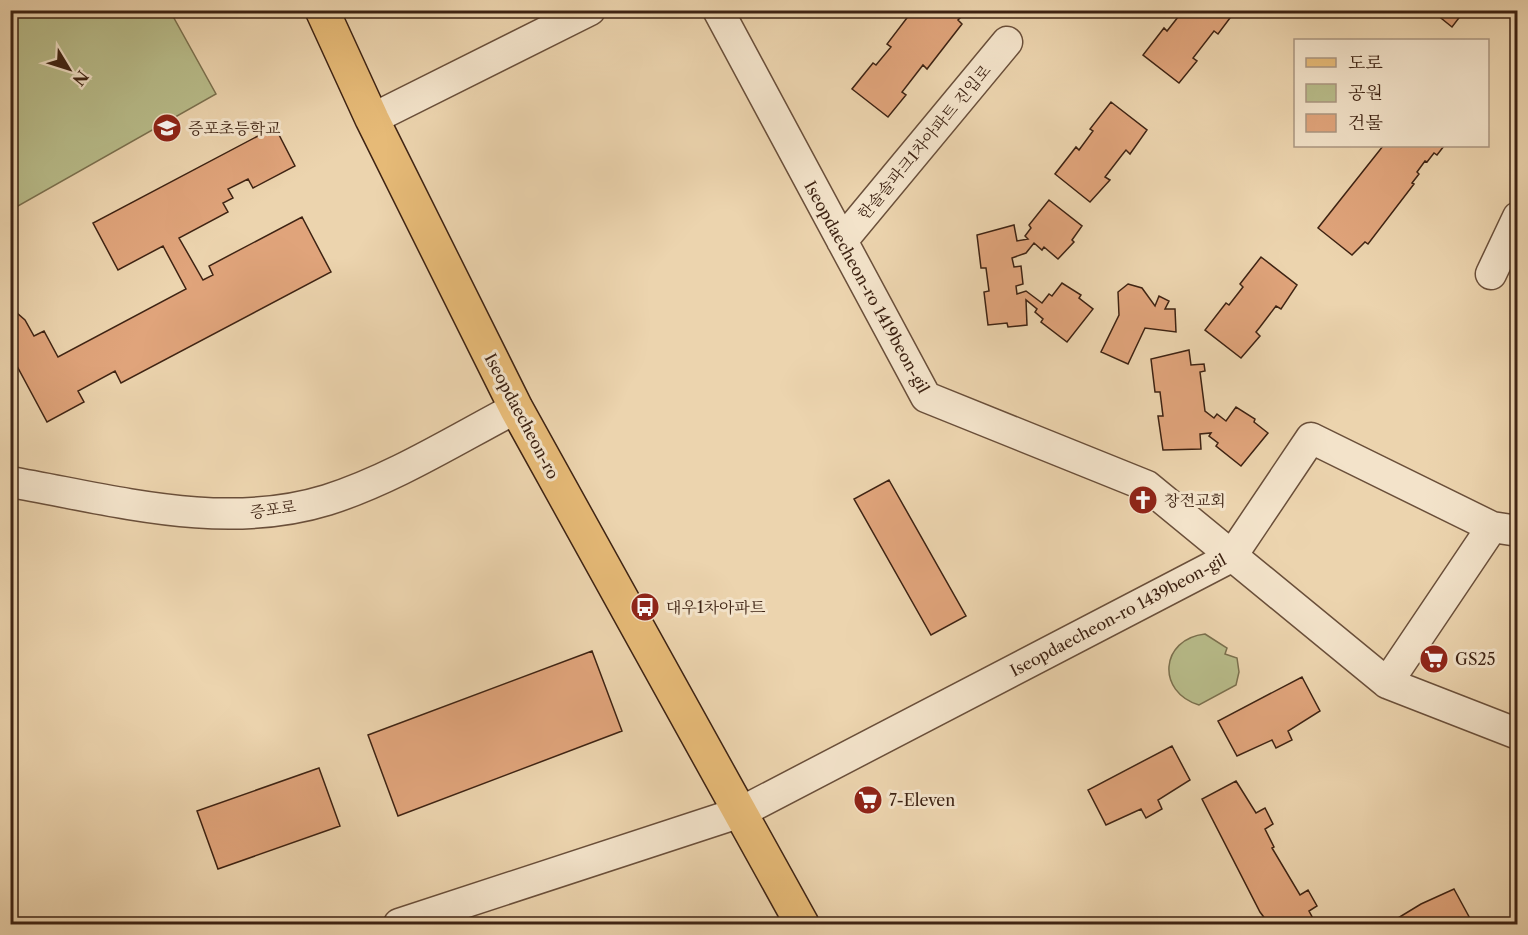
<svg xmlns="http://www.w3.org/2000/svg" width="1528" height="935" viewBox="0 0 1528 935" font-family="'Libre Caslon Text','Noto Serif KR',serif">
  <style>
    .green { fill: #b8bc8a; stroke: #7b704e; stroke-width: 1.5 }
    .building { fill: #e0a47b; stroke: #3e2313; stroke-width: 1.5 }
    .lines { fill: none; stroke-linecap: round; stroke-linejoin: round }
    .minor-casing { stroke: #6a4f3a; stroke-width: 33 }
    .major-casing { stroke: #3e2313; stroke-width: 36 }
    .minor { stroke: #f3e3ca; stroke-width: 30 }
    .major { stroke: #e6ba77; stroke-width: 33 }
    .labels { text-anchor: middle; stroke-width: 6; stroke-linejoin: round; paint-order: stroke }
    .poi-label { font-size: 16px; fill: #3e2313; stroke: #f3e3ca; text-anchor: start }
    .street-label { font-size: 16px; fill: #3e2313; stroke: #f3e3ca }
  </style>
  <rect width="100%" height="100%" fill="#ecd4ae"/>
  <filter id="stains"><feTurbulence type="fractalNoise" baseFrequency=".00333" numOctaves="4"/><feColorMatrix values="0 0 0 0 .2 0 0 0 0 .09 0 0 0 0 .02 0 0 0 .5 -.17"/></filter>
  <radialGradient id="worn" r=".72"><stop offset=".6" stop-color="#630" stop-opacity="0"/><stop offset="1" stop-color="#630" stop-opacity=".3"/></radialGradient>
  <path class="green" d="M29 11H170L216 94 11 210V21Z
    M1205 634 1227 648 1225 654 1237 658 1239 672 1236 685 1199 705C1156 692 1160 639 1205 634Z"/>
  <path class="building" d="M913 10H968L958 20 962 24 927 69 923 65 902 92 906 95 888 117 852 89 873 63 876 65 891 47 887 44Z
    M1180 10H1236L1218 34 1214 31 1193 58 1197 61 1179 83 1143 55 1164 28 1167 31 1182 12Z
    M1431 10H1465L1452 27Z
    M1111 102 1147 130 1130 154 1126 150 1122 155 1105 177 1110 180 1090 202 1055 174 1076 147 1079 150 1093 131 1090 129Z
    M275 127 295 166 253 188 248 179 228 189 233 198 223 203 228 212 179 238 203 280 213 275 209 266 302 217 331 272 121 383 115 371 78 391 84 402 47 422 10 353V307L25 320 34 336 44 331 58 357 186 289 163 246 118 270 93 223Z
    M1383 146H1444L1437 155 1434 153 1427 162 1425 161 1417 172 1419 174 1412 183 1414 184 1368 244 1365 242 1352 255 1318 228Z
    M1049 200 1082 226 1072 240 1074 242 1058 259 1044 247 1042 250 1034 243 1026 253 1012 258 1014 267 1021 266 1023 284 1016 286 1017 294 1026 291 1042 303 1049 294 1052 296 1062 283 1081 295 1079 298 1093 309 1067 342 1041 322 1043 319 1035 312 1037 309 1026 300 1027 325 1008 327 1007 323 988 325 984 292 989 291 986 268H981L977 235 1014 225 1017 241 1028 239 1025 236 1031 228 1029 225Z
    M1261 257 1297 285 1281 309 1276 306 1260 327 1256 332 1260 336 1241 358 1205 330 1226 303 1229 305 1243 287 1240 284Z
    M1128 284 1142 288 1155 306 1159 296 1169 301 1165 309H1175L1176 332 1145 328 1128 364 1101 352 1119 315 1118 292Z
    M1189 350 1191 365 1204 364 1205 371 1200 372 1205 411 1214 418 1217 414 1226 421 1236 407 1255 419 1254 422 1268 433 1241 466 1216 446 1218 443 1209 436 1211 433 1200 434 1201 449 1163 450 1158 416H1163L1160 392H1155L1151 359Z
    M889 480 966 616 931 635 854 499Z
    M592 651 622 731 398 816 368 735Z
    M1302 677 1320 711 1288 731 1292 740 1276 748 1272 740 1237 756 1218 721Z
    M1172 746 1190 780 1158 800 1162 809 1146 818 1141 809 1106 825 1088 790Z
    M319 768 340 826 218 869 197 811Z
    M1236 781 1256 813 1265 808 1273 824 1265 829 1274 847 1272 848 1300 895 1308 890 1317 906 1309 911 1316 924H1269L1260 912 1202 799Z
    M1454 889 1473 924H1388L1421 904Z"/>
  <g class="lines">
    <g class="minor-casing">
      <path id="minor" d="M718 10 926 397 1147 486 1387 683 1518 734
        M372 119 590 10
        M842 241 1007 42
        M1491 274 1518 217
        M10 482C114 500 223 532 327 500 393 479 455 440 516 408
        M1387 683 1492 527
        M399 924 741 812 1231 557 1311 438 1492 527 1518 531"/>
    </g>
    <g class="major-casing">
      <path id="major" d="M322 10 372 119 516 408 802 924"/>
    </g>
    <use href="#minor" class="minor"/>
    <use href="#major" class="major"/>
  </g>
  <defs>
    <g id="school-disc" transform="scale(1.5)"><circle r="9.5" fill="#8f2418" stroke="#f3e3ca"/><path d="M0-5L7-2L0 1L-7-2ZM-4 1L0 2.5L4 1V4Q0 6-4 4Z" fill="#fff"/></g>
    <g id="church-disc" transform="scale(1.5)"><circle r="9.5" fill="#8f2418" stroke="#f3e3ca"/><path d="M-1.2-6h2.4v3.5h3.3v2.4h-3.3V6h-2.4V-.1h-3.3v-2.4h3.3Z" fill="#fff"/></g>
    <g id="bus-disc" transform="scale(1.5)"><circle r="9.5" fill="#8f2418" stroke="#f3e3ca"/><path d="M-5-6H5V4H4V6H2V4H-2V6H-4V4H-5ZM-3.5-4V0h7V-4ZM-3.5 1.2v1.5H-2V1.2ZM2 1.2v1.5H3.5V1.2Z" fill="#fff"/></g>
    <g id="supermarket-disc" transform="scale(1.5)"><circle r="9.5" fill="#8f2418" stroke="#f3e3ca"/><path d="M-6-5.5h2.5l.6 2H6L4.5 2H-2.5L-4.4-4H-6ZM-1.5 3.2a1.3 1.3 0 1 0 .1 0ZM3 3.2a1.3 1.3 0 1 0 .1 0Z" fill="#fff"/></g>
  </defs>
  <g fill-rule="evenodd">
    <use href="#school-disc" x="167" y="128"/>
    <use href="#church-disc" x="1143" y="500"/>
    <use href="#bus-disc" x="645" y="607"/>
    <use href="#supermarket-disc" x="1434" y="659"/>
    <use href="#supermarket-disc" x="868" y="800"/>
  </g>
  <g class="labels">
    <g class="poi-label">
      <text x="188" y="134">증포초등학교</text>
      <text x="1164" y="506">창전교회</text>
      <text x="666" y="613">대우1차아파트</text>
      <text x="1455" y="665">GS25</text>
      <text x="889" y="806">7-Eleven</text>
    </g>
    <g class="street-label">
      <text transform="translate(924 142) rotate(-50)" y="6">한솔솔파크1차아파트 진입로</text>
      <text transform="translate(867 287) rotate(61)" y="6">Iseopdaecheon-ro 1419beon-gil</text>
      <text transform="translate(522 416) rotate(62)" y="6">Iseopdaecheon-ro</text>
      <text transform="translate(273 509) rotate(-8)" y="6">증포로</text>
      <text transform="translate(1118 615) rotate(-28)" y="6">Iseopdaecheon-ro 1439beon-gil</text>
    </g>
  </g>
  <rect width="1528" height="935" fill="none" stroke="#ecd4ae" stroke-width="36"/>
  <rect x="12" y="12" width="1504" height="911" fill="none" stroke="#3e2313" stroke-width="3"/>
  <rect x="18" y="18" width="1492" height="899" fill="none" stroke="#3e2313" stroke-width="1.5"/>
  <rect x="1294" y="39" width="195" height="108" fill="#f3e3ca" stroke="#ab9681" stroke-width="1.5"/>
  <rect x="1306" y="58" width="30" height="9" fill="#e6ba77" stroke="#ab9681" stroke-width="1.5"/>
  <text x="1348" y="69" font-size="18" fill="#3e2313">도로</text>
  <rect x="1306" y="84" width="30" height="18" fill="#b8bc8a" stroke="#ab9681" stroke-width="1.5"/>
  <text x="1348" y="99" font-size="18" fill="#3e2313">공원</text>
  <rect x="1306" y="114" width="30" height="18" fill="#e0a47b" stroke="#ab9681" stroke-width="1.5"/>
  <text x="1348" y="129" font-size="18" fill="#3e2313">건물</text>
  <g transform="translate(69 69) rotate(128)" stroke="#f3e3ca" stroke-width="4.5" paint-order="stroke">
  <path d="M0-4.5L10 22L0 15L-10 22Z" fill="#3e2313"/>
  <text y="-9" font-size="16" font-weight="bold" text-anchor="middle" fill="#3e2313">N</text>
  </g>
  <rect width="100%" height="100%" filter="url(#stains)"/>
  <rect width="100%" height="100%" fill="url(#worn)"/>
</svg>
